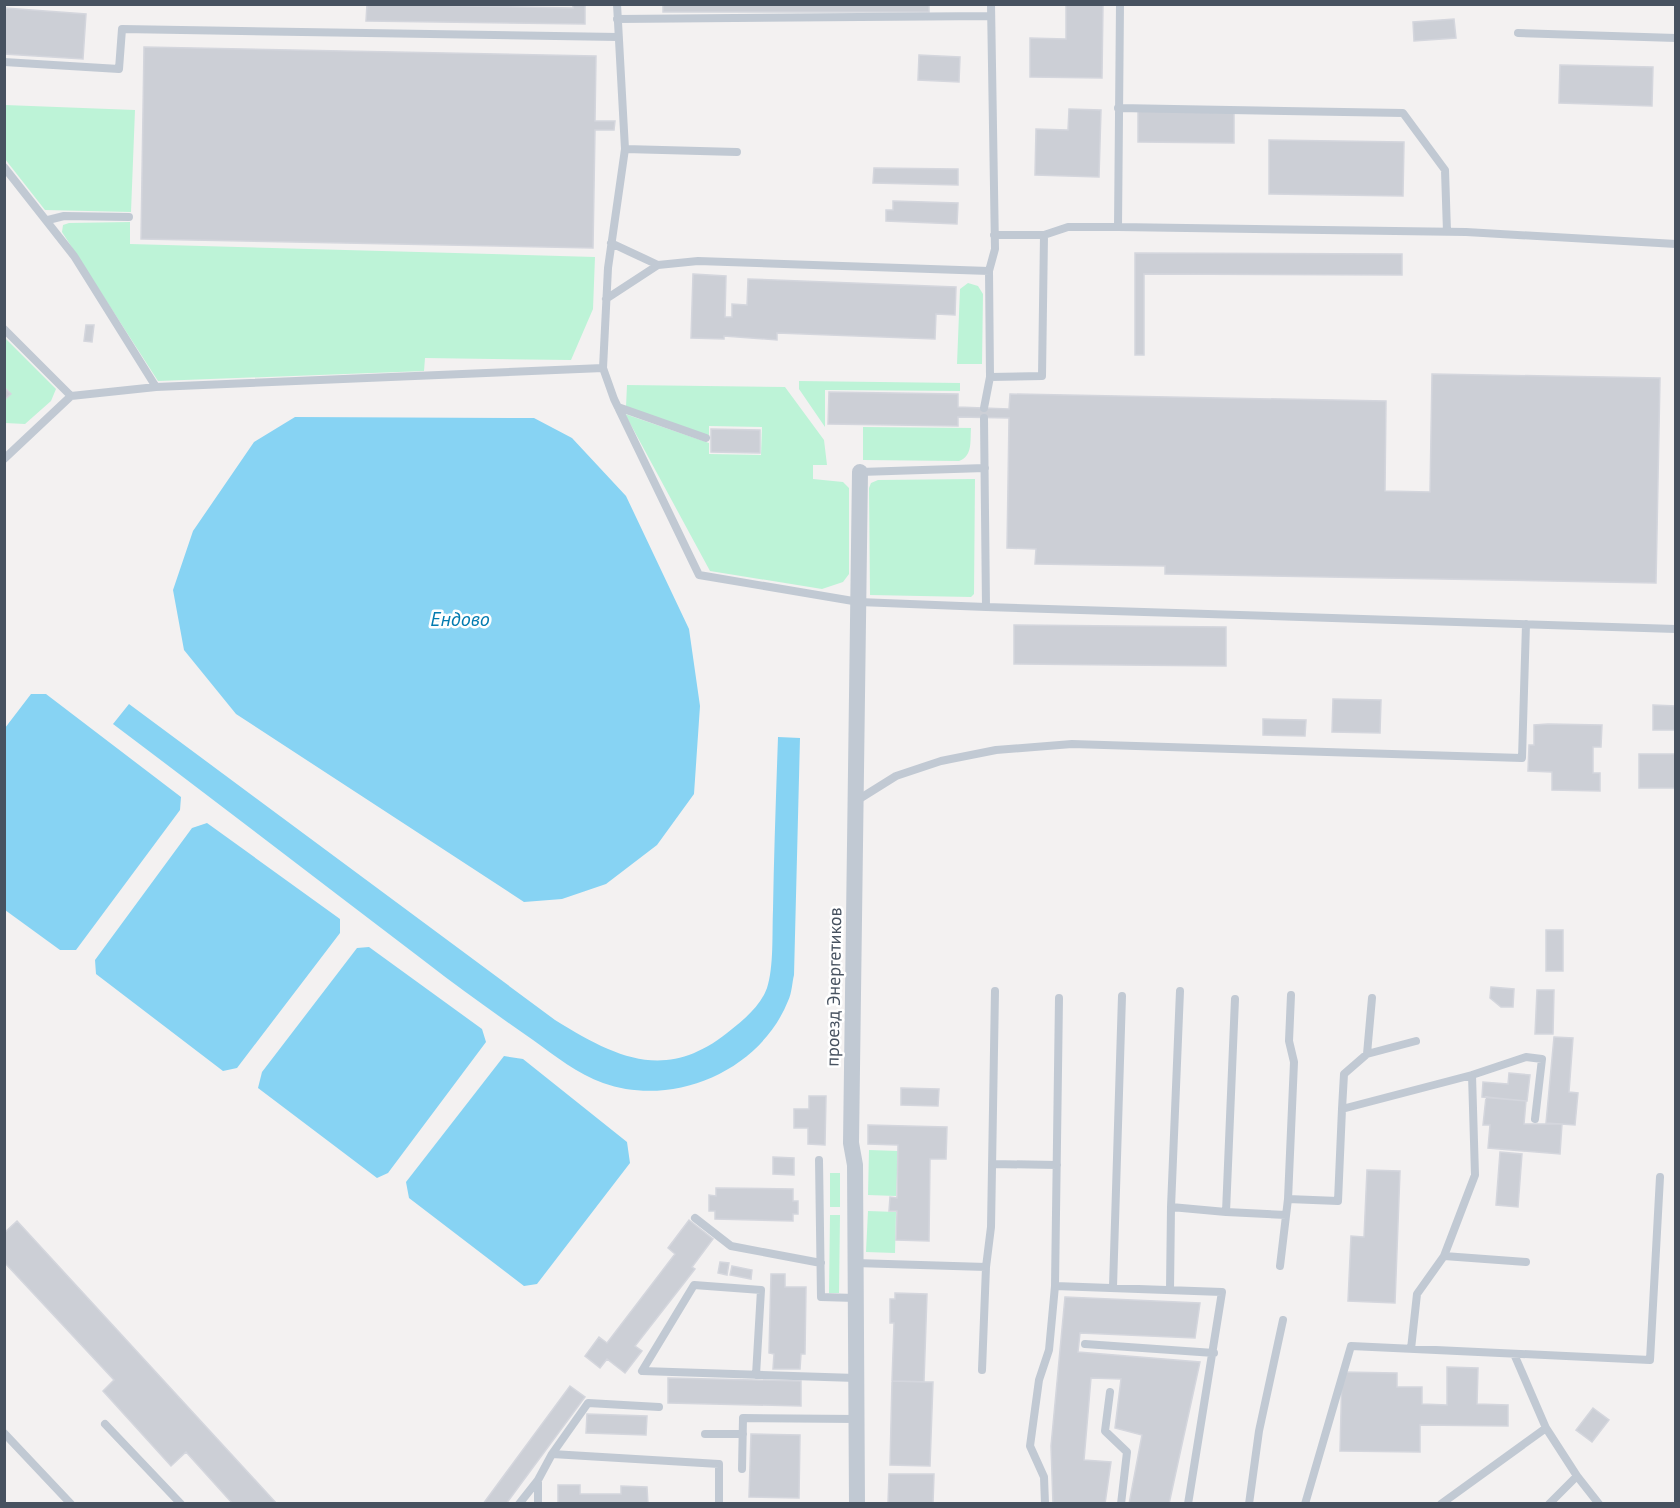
<svg xmlns="http://www.w3.org/2000/svg" width="1680" height="1508" viewBox="0 0 1680 1508" font-family="'PT Sans',sans-serif">
  <style>
    .green { fill: #bdf3d7 }
    .water { fill: #87d3f3 }
    .building { fill: #cccfd6; stroke: #d4d6dd; stroke-width: 1.5 }
    .lines { fill: none; stroke-linecap: round; stroke-linejoin: round }
    .service { stroke: #c1c9d3; stroke-width: 8 }
    .minor { stroke: #c1c9d3; stroke-width: 16 }
    .labels { text-anchor: middle; stroke-width: 5; stroke-linejoin: round; paint-order: stroke }
    .street-label { font-size: 18px; fill: #475260; stroke: #fff }
    .water-label { font-size: 20px; font-style: italic; fill: #037bb0; stroke: #fff }
  </style>
  <rect width="100%" height="100%" fill="#f3f1f1"/>
  <path class="green" d="M5 105 135 110 131 212 45 210 5 159Z
    M130 222V244L595 257 593 309 571 360 425 358 424 371 158 381 62 232 63 225 69 223Z
    M968 283 978 286 983 294 982 364H957L960 289Z
    M5 338 56 389 51 401 25 424 5 423 4 400 11 394 5 387Z
    M799 381 960 383V391L825 390V427L799 389Z
    M627 385 785 387 824 440 827 465H813V479L843 482 849 488V574L843 582 822 589 710 571 625 414 709 443V454L761 455 762 427 709 426V436L626 407Z
    M863 427 971 428C970 441 973 456 959 461L863 460Z
    M975 479 974 594 971 597 870 595 869 488 871 483 878 480Z
    M869 1150 898 1151 896 1196 868 1195Z
    M830 1173H840V1207H830Z
    M868 1211 896 1212 895 1253 866 1252Z
    M830 1215H840L839 1293H829Z"/>
  <path class="water" d="M295 417 534 418 572 438 626 496 689 629 700 706 694 794 657 845 606 884 562 899 524 902 236 714 184 650 173 590 193 531 254 442Z
    M31 694H46L181 797 180 810 76 950H60L5 910V728Z
    M129 704 555 1020C618 1059 668 1083 732 1029 746 1018 761 1005 767 988 774 967 772 932 773 910 774 853 776 795 778 737L800 738 794 975C792 983 792 993 788 1001 760 1071 673 1108 603 1083 578 1074 555 1056 533 1040 497 1015 462 990 427 963 322 883 218 803 113 724Z
    M207 823 340 919V933L237 1068 223 1071 96 974 95 960 192 828Z
    M369 947 482 1029 486 1042 388 1173 377 1178 258 1088 262 1072 357 948Z
    M504 1056 523 1059 627 1142 630 1163 537 1284 524 1286 409 1198 406 1182Z"/>
  <path class="building" d="M367 4 573 8V4H585V24L366 21Z
    M663 4H929V12H663Z
    M1066 4H1103L1102 78 1030 77V38L1066 39Z
    M5 8 86 14 83 59 4 54Z
    M1454 19 1456 38 1414 41 1413 22Z
    M144 47 596 56 595 121H615L614 130H595L593 248 141 239Z
    M919 55 960 57 959 82 918 80Z
    M1560 65 1653 67 1652 106 1559 103Z
    M1069 109 1101 110 1099 177 1035 175 1036 129 1068 130Z
    M1138 111 1234 112V143L1138 142Z
    M1269 140 1404 142 1403 196 1269 194Z
    M874 168 958 169V185L873 183Z
    M893 201 958 203 957 224 886 221V210H893Z
    M1135 253 1402 254V275L1144 274V355H1135Z
    M693 274 726 276 725 317H732V304L747 305 748 279 956 287 955 315 936 314 935 339 777 333V340L724 336V339L691 338Z
    M86 325H94L92 342 84 341Z
    M1432 374 1660 378 1656 583 1165 574V566L1035 564 1036 549 1007 548 1009 418 958 417V426L828 424 829 392 958 394V407L1009 409 1010 394 1386 401 1385 491 1430 492Z
    M4 387 11 394 4 400Z
    M711 429 760 430V453L711 452Z
    M1014 625 1226 627V666L1014 664Z
    M1333 699 1381 700 1380 733 1332 732Z
    M1653 705 1676 706V730H1653Z
    M1263 719 1306 720 1305 736 1263 735Z
    M1548 724 1602 725 1601 747H1593V773H1600V791L1552 790V772L1528 771 1529 745H1534V725Z
    M1639 754H1676V788H1639Z
    M1546 930H1563V971H1546Z
    M1491 987 1514 989 1513 1007H1501L1490 998Z
    M1537 990H1554L1553 1034H1535Z
    M1554 1037 1573 1038 1569 1092 1578 1093 1575 1125 1546 1123Z
    M1509 1073 1530 1075 1527 1101 1482 1097 1483 1082 1508 1084Z
    M901 1088 939 1089 938 1106 901 1105Z
    M809 1096H826L825 1145 808 1144V1128H794V1109H809Z
    M1486 1097 1526 1101 1524 1124H1562L1560 1154 1488 1148 1490 1125H1483Z
    M868 1125 947 1127 946 1159H930L929 1241 896 1240 897 1211H889L890 1197 897 1198 898 1145 868 1144Z
    M1500 1152 1522 1154 1518 1207 1496 1205Z
    M773 1157 794 1158V1175L773 1174Z
    M1367 1170 1400 1171 1395 1303 1348 1301 1351 1236 1364 1237Z
    M716 1188 793 1189V1201H798V1214H793V1221L715 1219V1211H709V1195L716 1196Z
    M689 1220 713 1239 692 1267 695 1269 635 1346 642 1351 625 1373 607 1359 600 1368 585 1356 599 1337 607 1343 675 1254 668 1248Z
    M17 1221 277 1504H233L186 1452 171 1466 103 1391 114 1380 4 1262V1233Z
    M720 1262 729 1263 727 1275 718 1273Z
    M732 1266 752 1270 751 1279 730 1275Z
    M771 1274H785V1287H806L805 1354H801L800 1369H773L774 1354 769 1353Z
    M895 1293 927 1294 924 1382 892 1381 894 1323H890V1299H895Z
    M1065 1297 1200 1303 1195 1338 1080 1333 1078 1352 1200 1362 1169 1504H1129L1142 1435 1115 1428 1121 1379 1091 1378 1084 1460 1111 1462 1105 1504H1053L1051 1446Z
    M1447 1367 1478 1368 1477 1404 1508 1405V1426L1420 1425V1452L1340 1451 1342 1372 1397 1373V1387H1422V1404L1447 1405Z
    M668 1378 801 1381V1406L668 1403Z
    M892 1381 933 1382 930 1466 890 1465Z
    M570 1386 585 1397 506 1504H483Z
    M1593 1408 1609 1420 1592 1442 1576 1430Z
    M587 1414 647 1416 646 1435 586 1433Z
    M751 1434 800 1435 799 1498 749 1497Z
    M889 1474H934L933 1504 888 1503Z
    M558 1485H580V1494H621V1486L647 1487 648 1504H558Z"/>
  <g class="lines">
    <path class="service" d="M617 4 625 149 608 268 603 368 614 399 699 575 859 602 986 607 984 418
      M617 19 991 16
      M1518 33 1676 38
      M4 62 119 69 122 29 618 37
      M1118 108 1403 113 1445 170 1447 232
      M625 149 737 152
      M4 167 74 256 156 387 603 368
      M48 220 64 216 129 217
      M1118 227 1466 232 1676 244
      M994 235H1044
      M658 265 698 261 989 271 990 377
      M989 271 995 249 991 4
      M606 299 658 265 611 243
      M4 329 71 396 156 387
      M618 407 706 438
      M984 408 990 377 1042 376 1044 235 1068 227H1118L1120 4
      M4 459 71 396
      M860 472 985 468
      M986 607 1676 629
      M856 801 896 776 941 761 996 750 1072 744 1522 758 1526 624
      M1180 991 1171 1207 1226 1212
      M1235 999 1226 1212 1286 1215
      M1367 1054 1372 998
      M1342 1109 1344 1074 1367 1054 1416 1041
      M819 1160 821 1297 855 1298
      M992 1164 1057 1165
      M1288 1199 1294 1062 1289 1041 1291 995
      M695 1218 731 1246 821 1263
      M1444 1256 1475 1175 1472 1075 1526 1057 1542 1059 1535 1119
      M855 1263 986 1267 982 1370
      M1280 1266 1288 1199 1338 1201 1342 1109 1472 1075
      M986 1267 991 1227 995 991
      M1055 1286 1059 998
      M1113 1287 1122 996
      M1170 1290 1171 1207
      M1085 1344 1214 1353
      M1411 1349 1417 1294 1444 1256 1526 1262
      M1514 1354 1546 1428
      M756 1375 761 1290 694 1285 642 1371 856 1378
      M1110 1392 1105 1431 1127 1452 1121 1504
      M105 1424 181 1504
      M4 1433 71 1504
      M705 1434H743
      M552 1454 588 1403 659 1407
      M742 1469 743 1418 857 1419
      M519 1504 538 1480
      M538 1504V1480L552 1454 719 1464V1504
      M1045 1504 1044 1477 1030 1446 1039 1380 1049 1350 1055 1286 1222 1292 1188 1504
      M1249 1504 1259 1431 1283 1320
      M1305 1504 1351 1346 1650 1360 1660 1177
      M1441 1504 1546 1428 1577 1476
      M1549 1504 1577 1476 1599 1504"/>
    <path class="minor" d="M857 1504 855 1165 851 1143 860 472"/>
  </g>
  <g class="labels">
    <g class="street-label">
      <text transform="translate(834 987) rotate(-89)" y="6">проезд Энергетиков</text>
    </g>
    <g class="water-label">
      <text x="460" y="626">Ендово</text>
    </g>
  </g>
  <rect width="1680" height="1508" fill="none" stroke="#475260" stroke-width="12"/>
</svg>
